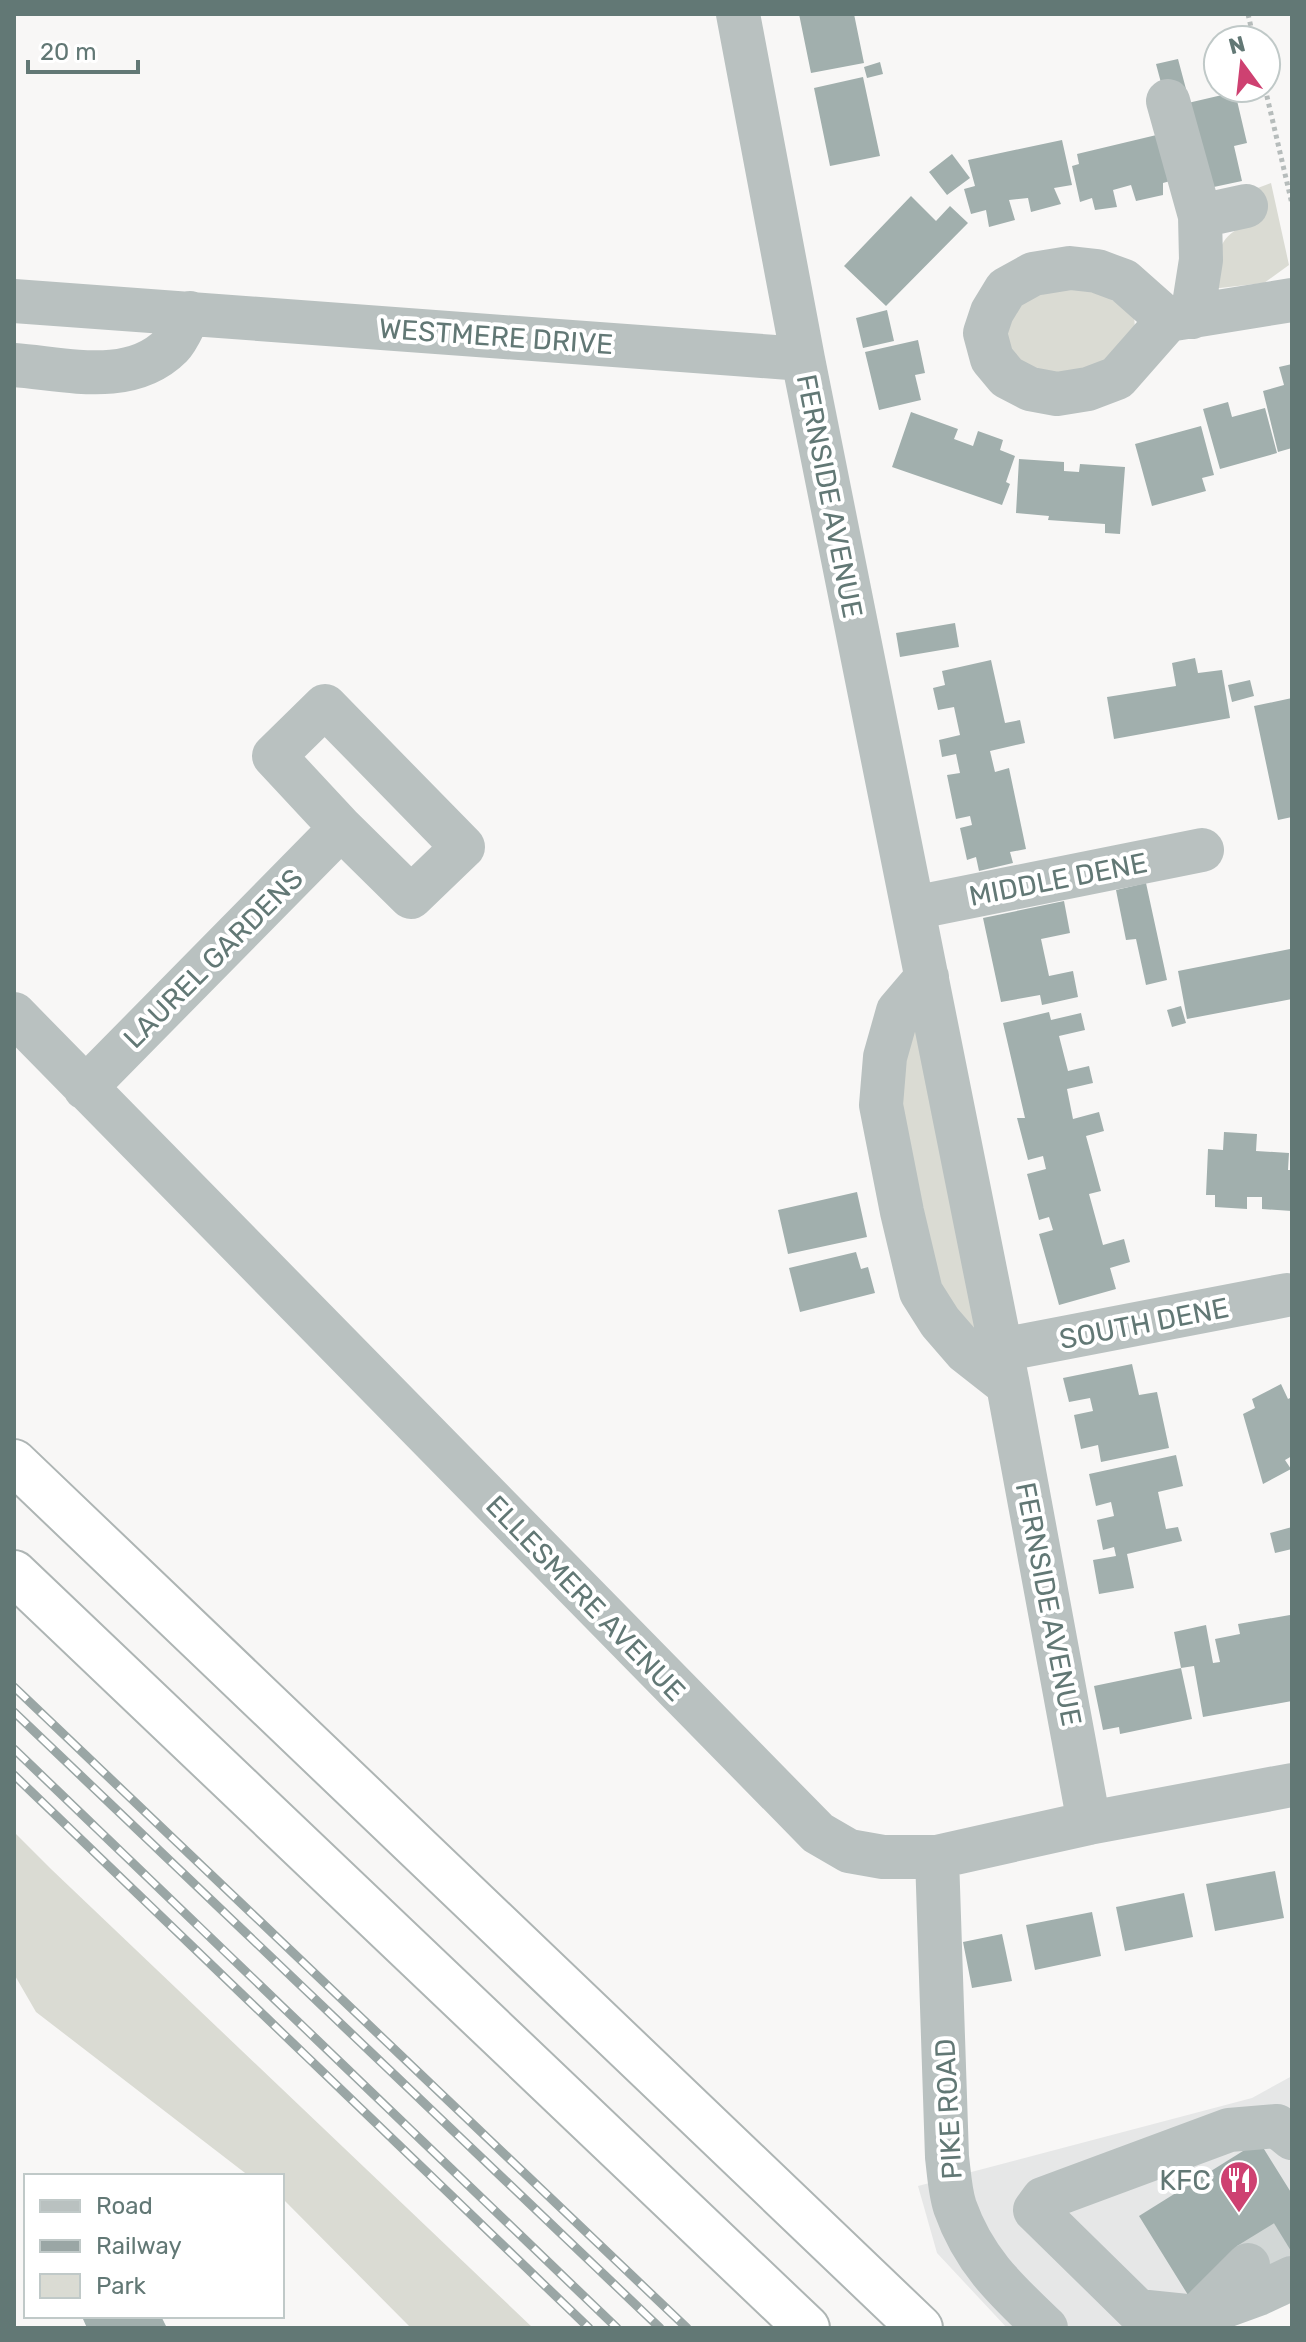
<svg xmlns="http://www.w3.org/2000/svg" width="1306" height="2342" viewBox="0 0 1306 2342" font-family="Rubik,sans-serif">
  <style>
    .built { fill: #e6e7e7 }
    .green { fill: #dadbd3 }
    .building { fill: #a1afad }
    .lines { fill: none; stroke-linecap: round; stroke-linejoin: round }
    .minor-tunnel { stroke: #d2d7d6; stroke-width: 44; stroke-dasharray: 44 22; stroke-linecap: butt }
    .highway-casing { stroke: #aeb5b4; stroke-width: 48 }
    .path { stroke: #b6bcbb; stroke-width: 5; stroke-dasharray: 4 4; stroke-linecap: butt }
    .minor { stroke: #b9c1c0; stroke-width: 44 }
    .highway { stroke: #fff; stroke-width: 44 }
    .rail-casing { stroke: #9aa6a5; stroke-width: 9 }
    .rail { stroke: #fff; stroke-width: 6; stroke-dasharray: 18; stroke-linecap: butt }
    .labels { text-anchor: middle; stroke-width: 8; stroke-linejoin: round; paint-order: stroke }
    .street-label { font-size: 28px; fill: #627875; stroke: #fff }
    .poi-label { font-size: 28px; fill: #627875; stroke: #fff; text-anchor: end }
  </style>
  <rect width="100%" height="100%" fill="#f8f7f6"/>
  <path class="built" d="M1292 2076V2302L1287 2305 1221 2328H1007L937 2253 918 2186 1252 2098Z"/>
  <path class="green" d="M1271 183 1289 265 1264 283 1211 289C1220 245 1217 233 1263 219L1255 189Z
    M1087 285 1134 313 1135 330 1126 346 1089 370 1048 376 1012 356 1003 332 1019 299Z
    M916 1025 977 1334 929 1288 895 1123 902 1030Z
    M14 1832 51 1869 533 2328H411L282 2198V2176H249L36 2012 14 1974Z"/>
  <path class="building" d="M799 14H854L864 63 811 73Z
    M1178 59 1186 89 1164 94 1156 64Z
    M880 62 883 74 867 78 864 67Z
    M863 77 880 156 830 166 814 88Z
    M1235 92 1247 143 1234 146 1242 181 1195 191 1175 106Z
    M1169 132 1181 178 1163 183V195L1136 201 1131 185 1113 190 1117 207 1095 210 1092 198 1080 202 1072 166 1079 164 1077 154Z
    M1062 140 1072 185 1054 188 1061 204 1031 212 1028 198 1009 200 1015 220 989 227 986 210 971 214 964 189 975 186 968 160Z
    M952 154 970 178 947 195 929 172Z
    M911 196 936 221 950 206 968 223 886 306 844 266Z
    M887 310 894 341 863 348 856 318Z
    M918 340 925 373 915 375 921 400 879 410 865 352Z
    M1292 364V448L1278 452 1263 391 1284 385 1279 367Z
    M1228 402 1232 417 1265 408 1277 453 1220 469 1203 409Z
    M911 412 958 429 954 439 973 446 978 431 1003 440 1000 450 1015 456 1006 482 1010 484 1002 505 892 467Z
    M1201 426 1214 475 1202 478 1206 491 1152 506 1135 444Z
    M1019 459 1064 462V471L1079 472 1080 464 1125 467 1120 534 1105 533V524L1048 520 1049 516 1016 513Z
    M955 623 959 647 900 657 896 633Z
    M1195 658 1198 673 1222 670 1230 718 1114 739 1107 697 1176 686 1172 663Z
    M991 660 1005 723 1020 720 1025 743 990 751 995 772 1009 768 1026 849 1010 852 1013 863 979 871 976 857 967 860 960 828 972 825 970 816 956 819 947 775 960 773 956 754 942 757 939 740 960 735 954 707 938 710 933 688 945 685 942 671Z
    M1250 680 1254 696 1232 702 1228 685Z
    M1292 698V817L1278 820 1254 706Z
    M1146 883 1167 980 1146 985 1136 939 1126 940 1116 890Z
    M1064 901 1070 933 1041 939 1049 976 1073 971 1078 997 1042 1005 1040 995 1001 1002 983 918Z
    M1290 949 1292 999 1187 1019 1178 971Z
    M1181 1006 1186 1023 1172 1027 1167 1010Z
    M1049 1012 1051 1020 1081 1013 1085 1030 1059 1036 1068 1071 1089 1066 1093 1083 1067 1089 1073 1119 1099 1112 1104 1131 1086 1136 1101 1191 1089 1194 1103 1245 1124 1239 1130 1262 1110 1268 1116 1289 1059 1305 1039 1234 1053 1230 1049 1217 1039 1220 1027 1174 1046 1169 1043 1156 1028 1160 1017 1118H1025L1003 1023Z
    M1224 1132 1257 1134 1256 1151 1289 1153 1288 1170H1292V1211L1262 1209V1197H1247V1209L1215 1207V1195H1206L1208 1149 1223 1150Z
    M857 1192 867 1237 788 1254 778 1210Z
    M856 1252 861 1269 868 1267 875 1293 800 1312 789 1268Z
    M1132 1364 1139 1395 1157 1392 1169 1448 1101 1462 1098 1445 1081 1449 1074 1415 1093 1411 1090 1398 1069 1402 1063 1378Z
    M1281 1384 1288 1399 1292 1397V1456L1285 1460 1291 1469 1263 1484 1243 1414 1255 1408 1252 1399Z
    M1176 1455 1183 1486 1158 1492 1166 1529 1178 1527 1182 1541 1127 1554 1134 1588 1099 1594 1093 1560 1116 1556 1114 1547 1103 1550 1097 1520 1114 1516 1111 1502 1096 1506 1089 1474Z
    M1292 1527V1549L1275 1553 1270 1533Z
    M1290 1615 1292 1701 1203 1717 1194 1666 1181 1668 1174 1632 1206 1625 1213 1663 1220 1662 1215 1639 1240 1634 1238 1624Z
    M1181 1668 1192 1719 1120 1734 1119 1727 1103 1730 1094 1686Z
    M1275 1871 1284 1918 1215 1931 1206 1884Z
    M1184 1893 1193 1937 1125 1951 1116 1907Z
    M1092 1912 1101 1956 1035 1970 1026 1925Z
    M1002 1934 1012 1981 972 1988 963 1942Z
    M1259 2141 1292 2194V2258L1257 2280 1188 2295 1139 2216Z
    M89 2316H161L167 2328H87L83 2319Z"/>
  <g class="lines">
    <path class="minor-tunnel" d="M1248 2265 1292 2238"/>
    <g class="highway-casing">
      <path id="highway" d="M14 1462 920 2328
        M14 1573 807 2328"/>
    </g>
    <path class="path" d="M1248 14 1254 40
      M1265 88 1292 204"/>
    <path class="minor" d="M738 14 803 359 1008 1385 1089 1823
      M1168 101 1200 216 1201 260 1192 317
      M1200 216 1246 206
      M14 301 803 359
      M1168 320 1124 281 1097 271 1070 268 1033 274 1006 289 992 312 985 333 992 359 1007 377 1030 389 1057 394 1088 389 1117 378 1168 320 1292 300
      M14 365C66 369 130 387 171 346 179 338 184 323 190 313
      M913 908 1202 850
      M927 977 898 1011 885 1057 881 1105 902 1212 921 1292 940 1322 966 1352 1008 1385
      M14 1014 818 1833 849 1851 883 1857H937L1089 1823 1292 1785
      M85 1088 341 828 274 756 325 706 463 847 411 897 341 828
      M1001 1350 1287 1295
      M937 1857 947 2157C949 2173 950 2192 955 2207 974 2261 1006 2290 1046 2328
      M1248 2265 1196 2317 1138 2311 1035 2210 1043 2199 1229 2130 1277 2126 1292 2138
      M1214 2310 1258 2294 1292 2278"/>
    <use href="#highway" class="highway"/>
    <g class="rail-casing">
      <path id="rail" d="M14 1687 687 2328
        M14 1712 660 2328
        M14 1749 617 2328
        M14 1775 589 2328"/>
    </g>
    <use href="#rail" class="rail"/>
  </g>
  <defs>
    <g id="restaurant-pin" transform="scale(2)"><path d="M0 17L-7.5 6A9.5 9.5 0 1 1 7.5 6Z" fill="#ce4171" stroke="#fff"/><path d="M-5-6h1v4h1v-4h1v4h1v-4h1v5L-1.5 .5V6h-2V.5L-5-1ZM5-6V6H3V1.5H1.5Q1.5-4 5-6Z" fill="#fff"/></g>
  </defs>
  <g fill-rule="evenodd">
    <use href="#restaurant-pin" x="1239" y="2180"/>
  </g>
  <g class="labels">
    <g class="street-label">
      <text transform="translate(496 336) rotate(4)" y="10">WESTMERE DRIVE</text>
      <text transform="translate(830 496) rotate(79)" y="10">FERNSIDE AVENUE</text>
      <text transform="translate(1058 879) rotate(-11)" y="10">MIDDLE DENE</text>
      <text transform="translate(213 958) rotate(-45)" y="10">LAUREL GARDENS</text>
      <text transform="translate(1144 1323) rotate(-11)" y="10">SOUTH DENE</text>
      <text transform="translate(586 1598) rotate(46)" y="10">ELLESMERE AVENUE</text>
      <text transform="translate(1049 1604) rotate(79)" y="10">FERNSIDE AVENUE</text>
      <text transform="translate(948 2109) rotate(-93)" y="10">PIKE ROAD</text>
    </g>
    <g class="poi-label">
      <text x="1211" y="2190">KFC</text>
    </g>
  </g>
  <rect width="1306" height="2342" fill="none" stroke="#627875" stroke-width="32"/>
  <rect x="24" y="2174" width="260" height="144" fill="#ffffff" stroke="#c0c9c8" stroke-width="2"/>
  <rect x="40" y="2200" width="40" height="12" fill="#b9c1c0" stroke="#c0c9c8" stroke-width="2"/>
  <text x="96" y="2214" font-size="24" fill="#627875">Road</text>
  <rect x="40" y="2240" width="40" height="12" fill="#9aa6a5" stroke="#c0c9c8" stroke-width="2"/>
  <text x="96" y="2254" font-size="24" fill="#627875">Railway</text>
  <rect x="40" y="2274" width="40" height="24" fill="#dadbd3" stroke="#c0c9c8" stroke-width="2"/>
  <text x="96" y="2294" font-size="24" fill="#627875">Park</text>
  <g transform="translate(1242 64) rotate(345)"><circle r="38" fill="#ffffff" stroke="#c0c9c8" stroke-width="2"/>
  <path d="M0-6L14 30L0 20L-14 30Z" fill="#ce4171"/>
  <text y="-12" font-size="22" font-weight="bold" text-anchor="middle" fill="#627875">N</text>
  </g>
  <path d="M28 60v12h110v-12" fill="none" stroke="#627875" stroke-width="4"/>
  <text x="40" y="60" font-size="24" fill="#627875" stroke="#ffffff" stroke-width="6" paint-order="stroke">20 m</text>
</svg>
